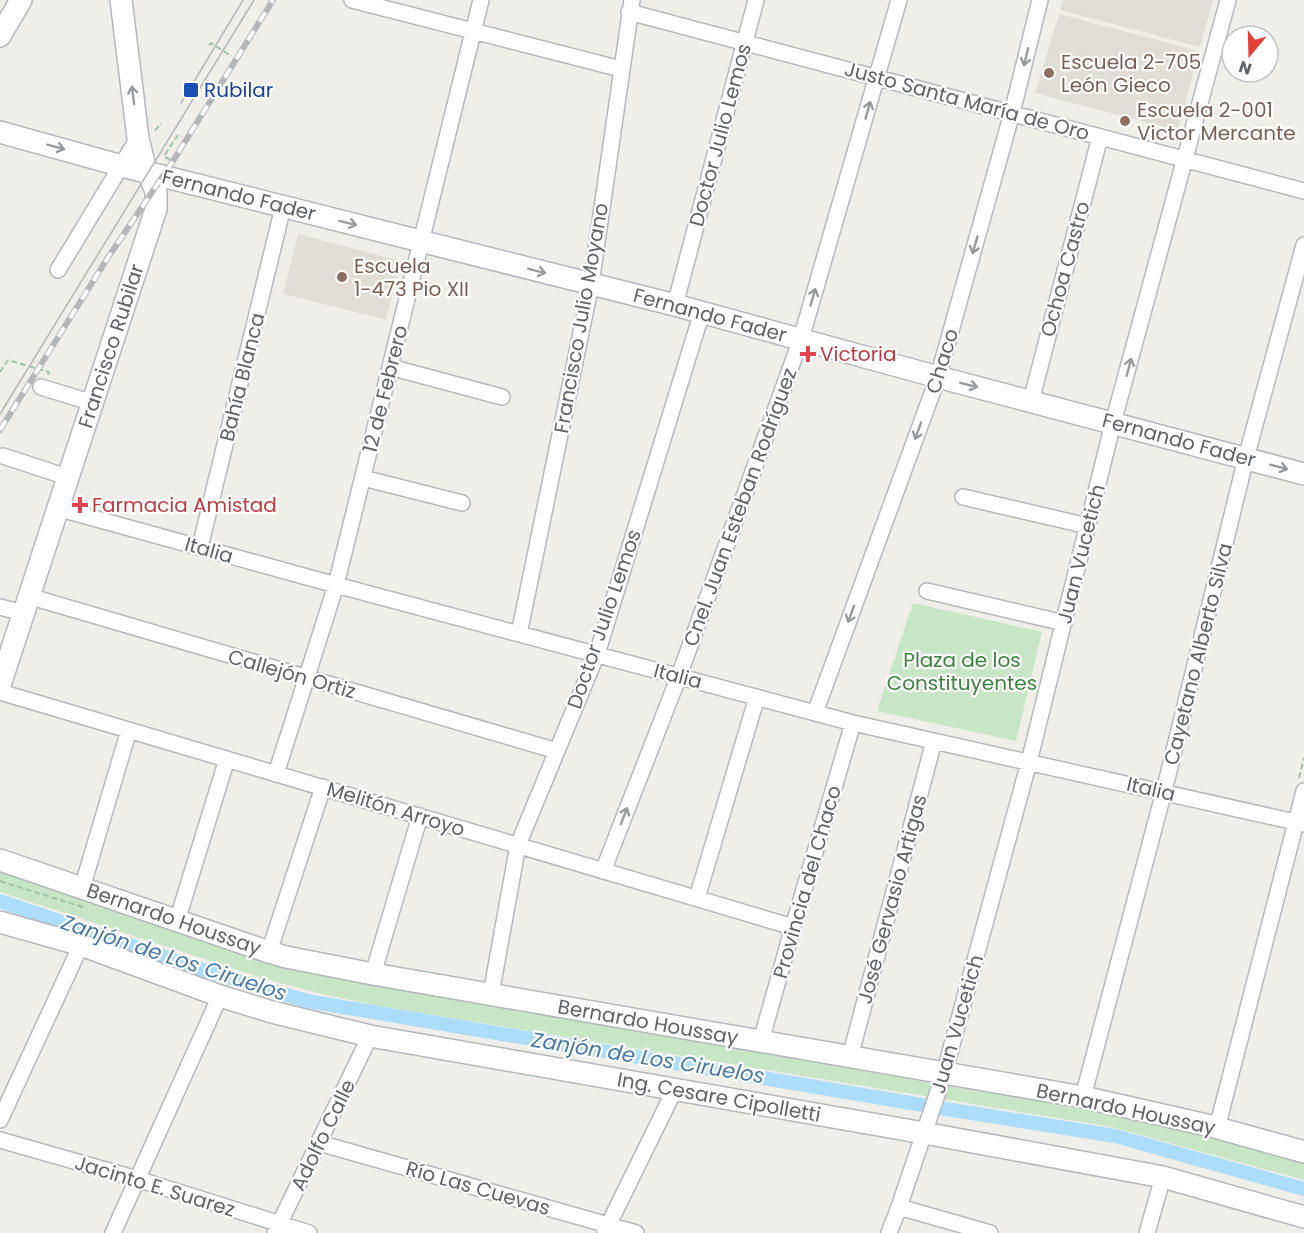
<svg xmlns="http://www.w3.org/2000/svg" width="1304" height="1233" viewBox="0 0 1304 1233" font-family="Poppins,sans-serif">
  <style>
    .education { fill: #e0ddd6 }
    .green { fill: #c7e6c5 }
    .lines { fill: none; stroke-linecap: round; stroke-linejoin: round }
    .canal { stroke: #acddfc; stroke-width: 14 }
    .street-casing { stroke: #b5b8bb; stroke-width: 18 }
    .secondary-casing { stroke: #b4b7bb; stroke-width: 24 }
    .path { stroke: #9dc5a7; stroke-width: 2; stroke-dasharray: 6 3; stroke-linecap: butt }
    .street { stroke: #fff; stroke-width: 15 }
    .secondary { stroke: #fff; stroke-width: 21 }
    .tram { stroke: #b5b6b7; stroke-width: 1.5 }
    .rail-casing { stroke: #b5b6b7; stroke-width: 6 }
    .rail { stroke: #fff; stroke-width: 4; stroke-dasharray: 11; stroke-linecap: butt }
    .oneway { stroke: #979a9c }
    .education-dot { fill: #8d6e63; stroke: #fff; stroke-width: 2 }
    .transit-dot { fill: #1a4fb4; stroke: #fff; stroke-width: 2 }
    .health-dot { fill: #e0444e; stroke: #fff; stroke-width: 2 }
    .labels { text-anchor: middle; stroke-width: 4.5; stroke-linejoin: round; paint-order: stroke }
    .education-label { font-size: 20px; fill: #785e54; stroke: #fff; text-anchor: start }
    .transit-label { font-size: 20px; fill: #164399; stroke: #fff; text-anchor: start }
    .street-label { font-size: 20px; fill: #5f6367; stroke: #fff }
    .health-label { font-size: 20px; fill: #be3a42; stroke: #fff; text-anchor: start }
    .park-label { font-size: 20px; fill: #398439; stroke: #fff }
    .water-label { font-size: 21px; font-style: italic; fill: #4479a7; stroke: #fff }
  </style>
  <rect width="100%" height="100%" fill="#f0eee8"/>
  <path class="education" d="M1063 0H1213L1200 47 1060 10Z
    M1059 14 1199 51 1178 131 1035 93Z
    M298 234 401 261 386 320 283 294Z"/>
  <path class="green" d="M913 603 1042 632 1016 741 877 711Z
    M0 871 376 984 970 1090 1130 1115 1304 1163V1180L1112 1127 379 1006 322 994 265 979 0 892Z"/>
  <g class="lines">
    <path class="canal" d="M0 901 203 970 307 1001 946 1109 1115 1136 1304 1189"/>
    <g class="street-casing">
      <path id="street" d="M352 0 621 69
        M629 12 1304 191
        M58 270 138 138
        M675 305 756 0
        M390 367 502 397
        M41 387 93 403
        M1031 401 1100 137
        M3 456 67 477
        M363 478 462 503
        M963 497 1088 526
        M57 508 336 585 853 723 1304 824
        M200 547 283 207
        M927 591 1064 623
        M28 596 557 751
        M0 607 23 613
        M519 634 591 284 632 0
        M0 692 793 927
        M815 713 938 377 1012 113 1040 0
        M276 774 336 585 481 0
        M603 871 679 676 801 339 899 0
        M82 888 129 730
        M697 898 757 697
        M177 921 227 759
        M269 952 323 787
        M373 974 420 816
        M491 994 518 845 597 654 702 312
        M761 1041 793 927 853 723
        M850 1057 934 741
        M1083 1097 1164 791 1246 458 1304 245
        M0 1120 81 945
        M1217 1128 1304 791
        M0 1140 137 1179 309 1233
        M319 1143 636 1233
        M899 1207 990 1233
        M605 1232 675 1089
        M113 1233 220 996
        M275 1233 370 1036
        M889 1233 899 1207 944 1074 1029 762 1113 423 1228 0
        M1147 1233 1163 1177"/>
    </g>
    <g class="secondary-casing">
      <path id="secondary" d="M0 36 21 0
        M0 132 122 166 675 305 938 377 1304 474
        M0 685 156 209V191L144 163 138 138 121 0
        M0 860 269 952 286 957 373 974 1083 1097 1211 1126 1304 1152
        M0 922 81 945 220 996 272 1012 370 1036 924 1133 1163 1177 1304 1217"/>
    </g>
    <path class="path" d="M209 45 211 43 228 54 226 57
      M155 131 161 123
      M170 160 164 156 178 135
      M0 372 8 360 49 372 48 375
      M1299 778 1304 758
      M0 881 86 908"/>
    <use href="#street" class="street"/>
    <use href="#secondary" class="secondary"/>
    <path class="tram" d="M181 103 243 0
      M0 414 254 0"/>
    <g class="rail-casing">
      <path id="rail" d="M0 430 107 259 173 161 273 0"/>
    </g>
    <use href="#rail" class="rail"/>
  </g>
  <defs><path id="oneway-shaft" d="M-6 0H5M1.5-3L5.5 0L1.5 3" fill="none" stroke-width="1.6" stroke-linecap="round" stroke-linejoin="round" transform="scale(1.5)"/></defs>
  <g class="oneway">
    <use href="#oneway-shaft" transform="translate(1026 57) rotate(104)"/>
    <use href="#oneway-shaft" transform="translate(133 95) rotate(-97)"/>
    <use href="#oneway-shaft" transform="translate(868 110) rotate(-74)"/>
    <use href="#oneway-shaft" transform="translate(56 147) rotate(15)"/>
    <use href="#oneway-shaft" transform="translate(348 223) rotate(14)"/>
    <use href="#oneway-shaft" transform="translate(975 245) rotate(106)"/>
    <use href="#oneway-shaft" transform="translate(537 271) rotate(14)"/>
    <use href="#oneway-shaft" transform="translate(813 297) rotate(-74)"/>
    <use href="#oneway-shaft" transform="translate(1129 367) rotate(-75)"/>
    <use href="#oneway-shaft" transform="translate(969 385) rotate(14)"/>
    <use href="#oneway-shaft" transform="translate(918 431) rotate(110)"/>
    <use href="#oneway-shaft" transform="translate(1279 467) rotate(15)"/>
    <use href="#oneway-shaft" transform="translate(851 614) rotate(110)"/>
    <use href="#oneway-shaft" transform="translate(624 816) rotate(-69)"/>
  </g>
  <g class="education-dot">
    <circle cx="1049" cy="73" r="6"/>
    <circle cx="1125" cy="121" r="6"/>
    <circle cx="342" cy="277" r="6"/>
  </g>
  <rect class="transit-dot" x="183" y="82" width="16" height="16" rx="3"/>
  <g class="health-dot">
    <path d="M805 345h6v6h6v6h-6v6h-6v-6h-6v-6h6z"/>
    <path d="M77 496h6v6h6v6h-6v6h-6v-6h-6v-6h6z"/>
  </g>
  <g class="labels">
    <g class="education-label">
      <text x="1061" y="69">Escuela 2-705<tspan x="1061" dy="23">León Gieco</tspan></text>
      <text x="1137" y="117">Escuela 2-001<tspan x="1137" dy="23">Victor Mercante</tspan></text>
      <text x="354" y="273">Escuela<tspan x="354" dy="23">1-473 Pio XII</tspan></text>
    </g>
    <g class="transit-label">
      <text x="204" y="97">Rubilar</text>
    </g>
    <g class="street-label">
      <text transform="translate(967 101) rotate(15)" y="7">Justo Santa María de Oro</text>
      <text transform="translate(720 135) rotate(-75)" y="7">Doctor Julio Lemos</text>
      <text transform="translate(239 195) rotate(14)" y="7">Fernando Fader</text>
      <text transform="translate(1065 269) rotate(-75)" y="7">Ochoa Castro</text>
      <text transform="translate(710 315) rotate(15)" y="7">Fernando Fader</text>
      <text transform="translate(581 318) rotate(-80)" y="7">Francisco Julio Moyano</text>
      <text transform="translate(111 346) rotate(-72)" y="7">Francisco Rubilar</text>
      <text transform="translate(942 361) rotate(-73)" y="7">Chaco</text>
      <text transform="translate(242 377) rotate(-76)" y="7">Bahía Blanca</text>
      <text transform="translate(385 389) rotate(-76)" y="7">12 de Febrero</text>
      <text transform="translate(1179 440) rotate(15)" y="7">Fernando Fader</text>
      <text transform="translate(740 507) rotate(-70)" y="7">Cnel. Juan Esteban Rodríguez</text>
      <text transform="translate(209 550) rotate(16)" y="7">Italia</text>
      <text transform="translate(1081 554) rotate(-76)" y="7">Juan Vucetich</text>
      <text transform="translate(604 619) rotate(-71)" y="7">Doctor Julio Lemos</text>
      <text transform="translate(1198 654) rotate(-76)" y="7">Cayetano Alberto Silva</text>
      <text transform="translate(292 674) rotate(16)" y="7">Callejón Ortiz</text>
      <text transform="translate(678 676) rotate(15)" y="7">Italia</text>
      <text transform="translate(1151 789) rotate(13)" y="7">Italia</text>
      <text transform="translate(396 809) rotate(17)" y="7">Melitón Arroyo</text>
      <text transform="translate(807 882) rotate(-74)" y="7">Provincia del Chaco</text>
      <text transform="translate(892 899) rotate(-75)" y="7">José Gervasio Artigas</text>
      <text transform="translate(174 919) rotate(19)" y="7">Bernardo Houssay</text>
      <text transform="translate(648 1022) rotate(10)" y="7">Bernardo Houssay</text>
      <text transform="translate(957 1024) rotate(-74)" y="7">Juan Vucetich</text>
      <text transform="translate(719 1097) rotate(10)" y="7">Ing. Cesare Cipolletti</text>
      <text transform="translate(1126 1109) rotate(12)" y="7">Bernardo Houssay</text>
      <text transform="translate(323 1135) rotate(-64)" y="7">Adolfo Calle</text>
      <text transform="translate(155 1186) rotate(17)" y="7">Jacinto E. Suarez</text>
      <text transform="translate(478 1188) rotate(16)" y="7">Río Las Cuevas</text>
    </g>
    <g class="health-label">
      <text x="820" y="361">Victoria</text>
      <text x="92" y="512">Farmacia Amistad</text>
    </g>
    <g class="park-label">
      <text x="962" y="667">Plaza de los<tspan x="962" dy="23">Constituyentes</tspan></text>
    </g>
    <g class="water-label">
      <text transform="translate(174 958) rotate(18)" y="7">Zanjón de Los Ciruelos</text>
      <text transform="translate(648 1058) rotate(9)" y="7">Zanjón de Los Ciruelos</text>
    </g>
  </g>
  <g transform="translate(1250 54) rotate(199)"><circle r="28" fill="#ffffff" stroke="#bfc1c2" stroke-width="1.5"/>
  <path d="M0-4.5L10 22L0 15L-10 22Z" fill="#e4403a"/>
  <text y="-9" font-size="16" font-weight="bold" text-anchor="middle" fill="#5f6367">N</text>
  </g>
</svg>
